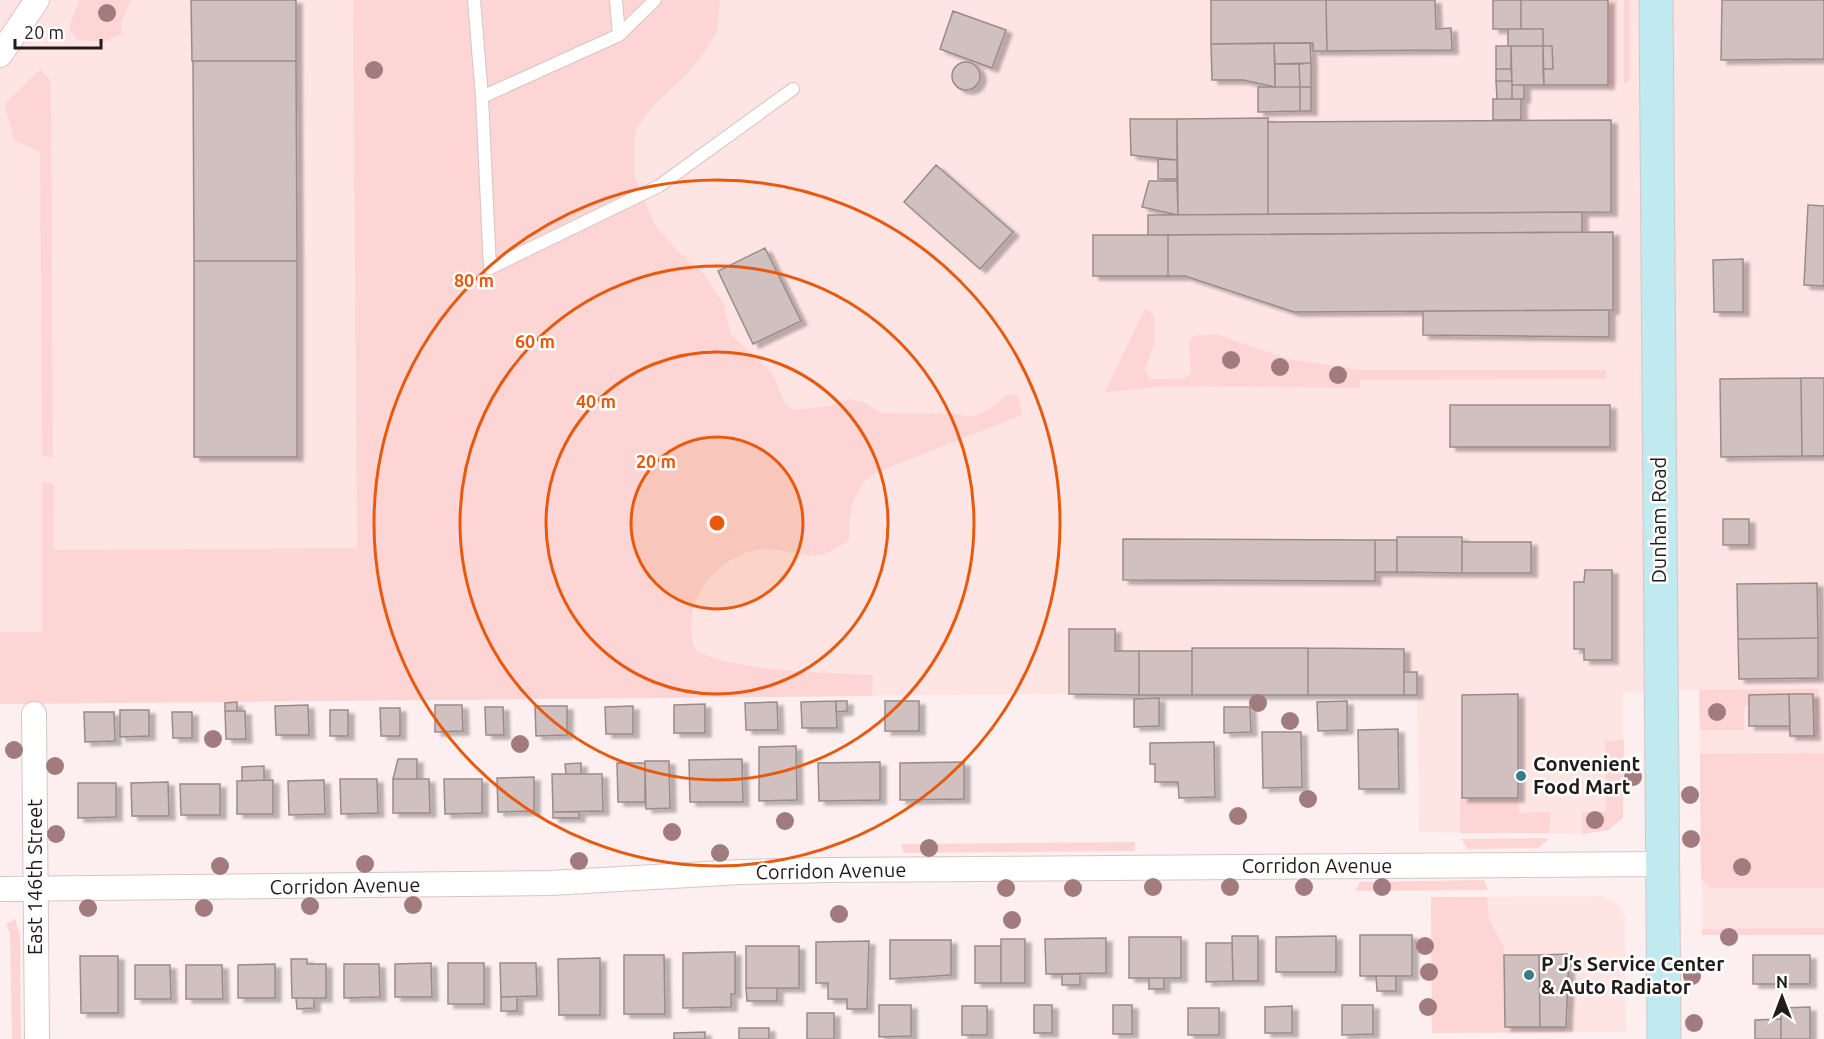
<svg xmlns="http://www.w3.org/2000/svg" width="1824" height="1039" viewBox="0 0 1824 1039" font-family="Ubuntu,sans-serif">
  <style>
    .built { fill: #ffe4e4 }
    .green { fill: #fcd5d4 }
    .building { fill: #d1c0c0; stroke: #9a8b8b; stroke-width: 1.5; filter: url(#shadow) }
    .lines { fill: none; stroke-linecap: round; stroke-linejoin: round }
    .lane-casing { stroke: #d6c5c4; stroke-width: 14 }
    .street-casing { stroke: #d6c5c4; stroke-width: 26 }
    .secondary-casing { stroke: #d6c5c4; stroke-width: 35 }
    .lane { stroke: #fff; stroke-width: 12 }
    .street { stroke: #fff; stroke-width: 24 }
    .secondary { stroke: #c1eaf0; stroke-width: 33 }
    .tree { fill: #a27b7e }
    .ring { fill: none; stroke: #e8590c; stroke-width: 3 }
    .poi-dot { fill: #377c89; stroke: #fff; stroke-width: 2 }
    .labels { text-anchor: middle; stroke-width: 5; stroke-linejoin: round; paint-order: stroke }
    .street-label { font-size: 20px; fill: #211b1b; stroke: #fff }
    .poi-label { font-size: 20px; font-weight: bold; fill: #211b1b; stroke: #fff; text-anchor: start }
    .centre { fill: #e8590c; stroke: #fff; stroke-width: 3 }
    .ring-label { font-size: 18px; text-anchor: middle; font-weight: bold; fill: #e8590c; stroke: #fff; stroke-width: 5; stroke-linejoin: round; paint-order: stroke }
  </style>
  <defs>
    <filter id="shadow"><feDropShadow dx="6" dy="4" stdDeviation="1.5" flood-color="#0004"/></filter>
  </defs>
  <rect width="100%" height="100%" fill="#fdefef"/>
  <path class="built" d="M0 0H1824V935H1702L1699 690 1623 693V818L1608 830 1582 834 1419 832 1417 695 1069 694 0 704Z
    M1603 896 1620 905 1625 919 1626 1032 1432 1033 1431 897Z"/>
  <path class="green" d="M79 0H131L121 22 122 34 103 42 78 40 69 29Z
    M353 0H720L717 32 701 57 686 75 654 105 637 127 634 140V174L654 224 679 253 703 273 724 305 730 333 773 374 784 402 793 410 830 406 849 399 864 402 882 413 957 414 972 417 991 408 1006 395H1018L1022 415 870 475C851 497 848 513 849 541 840 545 830 553 820 555 800 559 781 546 757 550 711 559 680 606 695 650 737 673 824 672 873 675L872 696 0 704V632H42V482L54 484 53 550 357 548Z
    M1608 0H1617V84L1608 85Z
    M1624 0H1630V80L1624 84Z
    M40 70 49 78 51 88 53 458 42 455 40 152 14 140 5 104Z
    M1145 309 1154 315V344L1145 369 1150 379H1183L1191 374 1189 343 1193 336 1216 334 1288 359 1362 370H1606V379L1359 380 1360 388 1169 386 1105 392Z
    M1819 689V732L1816 736 1790 739V736H1813V694L1749 695V706L1744 707V730H1700L1699 690Z
    M1624 740 1623 818 1608 830 1582 834V812H1606L1605 741Z
    M1824 753V888H1711L1701 879 1700 754Z
    M1460 798H1518L1519 813 1551 812 1549 833H1460Z
    M1462 839 1544 838 1549 839 1538 848 1467 849Z
    M1135 842V851L904 853 901 844Z
    M1484 880 1488 890 1355 891 1360 882Z
    M1431 897H1487L1489 920 1504 947 1505 1027H1566L1565 1032 1432 1033Z
    M15 919 20 936 21 1039H12L10 933 6 924Z
    M1824 928V935H1702V929Z"/>
  <path class="building" d="M191 0H296V61H192Z
    M1211 0H1326L1327 51H1313V43L1211 44Z
    M1326 0H1435L1436 29 1451 28 1452 50 1327 51Z
    M1493 0H1521V29H1493Z
    M1521 0H1608V85H1544L1543 69H1553L1552 46H1543V29H1521Z
    M1722 0H1824V59L1721 60Z
    M953 11 1006 30 992 68 940 49Z
    M1508 29H1543V46H1508Z
    M1274 43 1275 87 1243 80H1212L1211 44Z
    M1274 43H1310L1311 63 1275 64Z
    M1496 46H1511V69H1496Z
    M1511 46H1543L1544 85H1512Z
    M1543 46H1552L1553 69H1543Z
    M193 61H296L297 261H194Z
    M952 76a14 14 0 1 1 28 0a14 14 0 1 1-28 0Z
    M1311 63V87H1300L1299 64Z
    M1275 64H1299L1300 87H1275Z
    M1496 69H1511L1512 81H1496Z
    M1496 81H1512V99H1497Z
    M1512 85H1524V99H1512Z
    M1258 87H1300V111L1258 112Z
    M1300 87H1311V111H1300Z
    M1493 99H1521V120H1493Z
    M1268 118V214L1178 215 1177 119Z
    M1130 119H1177V160L1131 155Z
    M1611 120V212L1268 214V122Z
    M1158 159 1177 160V179H1158Z
    M936 165 1013 232 980 269 904 202Z
    M1149 181H1177L1178 215 1142 207Z
    M1808 205 1824 206V286L1804 285Z
    M1582 212V232L1148 235V215Z
    M1613 232V310L1294 312 1185 276H1168V235Z
    M1093 235H1168V276H1093Z
    M765 248 801 321 753 344 718 271Z
    M1743 259V312H1714L1713 260Z
    M194 261H297V457H194Z
    M1609 310V337L1423 335V311Z
    M1801 378H1824V456H1802Z
    M1801 378 1802 456 1721 457 1720 379Z
    M1450 405H1610V447H1450Z
    M1723 519H1749V545H1723Z
    M1397 537H1462V573L1397 572Z
    M1123 539 1375 540V581L1123 580Z
    M1375 540H1397V572H1375Z
    M1462 542H1531V573H1462Z
    M1585 570H1612V660H1584V649H1574V582H1584Z
    M1817 583 1818 638 1738 639 1737 584Z
    M1069 629H1115V651H1139V695L1069 694Z
    M1818 638V678L1739 679 1738 639Z
    M1192 648H1308V695H1192Z
    M1308 648 1404 649V695H1308Z
    M1139 651H1192V695H1139Z
    M1404 672H1417V695H1404Z
    M1518 694V798H1462V695Z
    M1789 694H1813L1814 736H1790Z
    M1789 694 1790 726H1749V695Z
    M1159 698V726L1134 727V699Z
    M836 701H847V711L836 712Z
    M836 701 837 728H802L801 702Z
    M885 701H919V731H885Z
    M1347 701V730L1318 731 1317 702Z
    M237 702V711H225V703Z
    M777 702 778 730H746L745 703Z
    M705 704V733H674V705Z
    M308 705 309 735H276L275 706Z
    M435 705H462L463 731 435 732Z
    M535 706H567V735L536 736Z
    M633 706V734H606L605 707Z
    M485 707H503L504 735H486Z
    M1224 707H1250L1251 732 1224 733Z
    M380 708H400V736H381Z
    M120 710H149V736L120 737Z
    M330 710H348V736H330Z
    M225 711H245L246 739H226Z
    M84 712H114L115 741 85 742Z
    M172 712H192V738H173Z
    M1398 729 1399 789H1359L1358 730Z
    M1262 732H1301L1302 787 1263 788Z
    M1214 742 1215 797 1179 798 1178 782H1155V764H1150V743Z
    M796 746 797 800 759 801V747Z
    M398 759H417V779H393Z
    M742 759 743 802H690L689 760Z
    M645 761H669L670 808 646 809Z
    M880 762V800L819 801 818 763Z
    M964 762V799L900 800V763Z
    M581 763V774H566L565 764Z
    M617 763H645V802H618Z
    M264 766V780L242 781V767Z
    M552 774H602L603 811 553 812Z
    M534 777V811L498 812 497 778Z
    M340 779H377L378 813 341 814Z
    M393 779H429L430 813H393Z
    M444 779H482V813L445 814Z
    M273 780V814H237V781Z
    M324 780 325 814 289 815 288 781Z
    M168 782 169 816H132L131 783Z
    M78 783H116V817L78 818Z
    M180 784H220V815H181Z
    M553 812H579V818H553Z
    M1360 935H1412V976H1360Z
    M1232 936H1258V981H1233Z
    M1336 936V972H1276V937Z
    M1129 937H1181V978H1129Z
    M1106 938V973L1046 974 1045 939Z
    M1001 939H1025V983H1001Z
    M890 940H951V975L890 979Z
    M869 941 867 1009H847V999H828V983H816V942Z
    M1206 943H1232L1233 981 1206 982Z
    M746 946H799V988H746Z
    M975 946H1001V983H975Z
    M731 952H735V994H731V1007L683 1008V953Z
    M1569 954 1566 1027H1540L1539 955Z
    M624 955H664L665 1014H624Z
    M1504 955H1539L1540 1027H1505Z
    M1753 955H1810V984H1753Z
    M80 956H118V1013H81Z
    M600 958V1015H559L558 959Z
    M291 959H307V964H326V998H292Z
    M431 963 432 997H395V964Z
    M448 963H484V1004H448Z
    M500 963H536L537 996 501 997Z
    M275 964V998H238V965Z
    M344 964H379L380 997 344 998Z
    M135 965H170L171 999H135Z
    M186 965H222L223 999H186Z
    M1062 974H1080V985H1062Z
    M1376 976H1396V991H1377Z
    M1149 978H1164V989H1149Z
    M746 988H777V1001H747Z
    M501 997H517V1011H501Z
    M296 998H314V1008L297 1009Z
    M879 1005H911V1036L879 1037Z
    M1034 1005H1052V1033H1034Z
    M1113 1005H1132V1034H1113Z
    M1342 1005H1373V1034L1342 1035Z
    M962 1006H987V1035H962Z
    M1292 1006V1033H1265V1007Z
    M1810 1007V1039H1781V1008Z
    M1188 1008H1219V1035H1188Z
    M807 1013H834V1039H807Z
    M1781 1019V1039H1755V1020Z
    M739 1028H769V1039H739Z
    M705 1032V1039H674V1033Z"/>
  <g class="lines">
    <g class="lane-casing">
      <path id="lane" d="M474 0 482 97
        M616 0 619 35
        M655 0 619 35 482 97 490 268 659 186 793 89"/>
    </g>
    <g class="street-casing">
      <path id="street" d="M0 55 37 0
        M34 714 37 1039
        M0 889 550 883 741 872 829 870 1662 864"/>
    </g>
    <g class="secondary-casing">
      <path id="secondary" d="M1656 0 1664 1039"/>
    </g>
    <use href="#lane" class="lane"/>
    <use href="#street" class="street"/>
    <use href="#secondary" class="secondary"/>
  </g>
  <g class="tree">
    <circle cx="107" cy="13" r="9"/>
    <circle cx="374" cy="70" r="9"/>
    <circle cx="1231" cy="360" r="9"/>
    <circle cx="1280" cy="367" r="9"/>
    <circle cx="1338" cy="375" r="9"/>
    <circle cx="1258" cy="703" r="9"/>
    <circle cx="1717" cy="712" r="9"/>
    <circle cx="1290" cy="721" r="9"/>
    <circle cx="213" cy="739" r="9"/>
    <circle cx="520" cy="744" r="9"/>
    <circle cx="14" cy="750" r="9"/>
    <circle cx="55" cy="766" r="9"/>
    <circle cx="1633" cy="777" r="9"/>
    <circle cx="1690" cy="795" r="9"/>
    <circle cx="1308" cy="799" r="9"/>
    <circle cx="1238" cy="816" r="9"/>
    <circle cx="1595" cy="820" r="9"/>
    <circle cx="785" cy="821" r="9"/>
    <circle cx="672" cy="832" r="9"/>
    <circle cx="56" cy="834" r="9"/>
    <circle cx="1691" cy="839" r="9"/>
    <circle cx="929" cy="848" r="9"/>
    <circle cx="720" cy="853" r="9"/>
    <circle cx="579" cy="861" r="9"/>
    <circle cx="365" cy="864" r="9"/>
    <circle cx="220" cy="866" r="9"/>
    <circle cx="1742" cy="867" r="9"/>
    <circle cx="1153" cy="887" r="9"/>
    <circle cx="1230" cy="887" r="9"/>
    <circle cx="1304" cy="887" r="9"/>
    <circle cx="1382" cy="887" r="9"/>
    <circle cx="1006" cy="888" r="9"/>
    <circle cx="1073" cy="888" r="9"/>
    <circle cx="413" cy="905" r="9"/>
    <circle cx="310" cy="906" r="9"/>
    <circle cx="88" cy="908" r="9"/>
    <circle cx="204" cy="908" r="9"/>
    <circle cx="839" cy="914" r="9"/>
    <circle cx="1012" cy="920" r="9"/>
    <circle cx="1729" cy="937" r="9"/>
    <circle cx="1425" cy="946" r="9"/>
    <circle cx="1429" cy="972" r="9"/>
    <circle cx="1692" cy="976" r="9"/>
    <circle cx="1428" cy="1007" r="9"/>
    <circle cx="1694" cy="1023" r="9"/>
  </g>
  <circle cx="717" cy="523" r="86" fill="#e8590c" fill-opacity=".12"/>
  <g class="ring">
    <circle cx="717" cy="523" r="86"/>
    <circle cx="717" cy="523" r="171"/>
    <circle cx="717" cy="523" r="257"/>
    <circle cx="717" cy="523" r="343"/>
  </g>
  <g class="poi-dot">
    <circle cx="1521" cy="776" r="6"/>
    <circle cx="1529" cy="975" r="6"/>
  </g>
  <g class="labels">
    <g class="street-label">
      <text transform="translate(1659 520) rotate(-90)" y="7">Dunham Road</text>
      <text x="1317" y="873">Corridon Avenue</text>
      <text transform="translate(831 871) rotate(-1)" y="7">Corridon Avenue</text>
      <text transform="translate(35 877) rotate(-90)" y="7">East 146th Street</text>
      <text transform="translate(345 886) rotate(-1)" y="7">Corridon Avenue</text>
    </g>
    <g class="poi-label">
      <text x="1533" y="771">Convenient<tspan x="1533" dy="23">Food Mart</tspan></text>
      <text x="1541" y="971">P J’s Service Center<tspan x="1541" dy="23">&amp; Auto Radiator</tspan></text>
    </g>
  </g>
  <circle cx="717" cy="523" r="9" class="centre"/>
  <g class="ring-label">
    <text x="474" y="287">80 m</text>
    <text x="535" y="348">60 m</text>
    <text x="596" y="408">40 m</text>
    <text x="656" y="468">20 m</text>
  </g>
  <g transform="translate(1782 997)" stroke="#ffffff" stroke-width="4.5" paint-order="stroke">
  <path d="M0-4.5L10 22L0 15L-10 22Z" fill="#211b1b"/>
  <text y="-9" font-size="16" font-weight="bold" text-anchor="middle" fill="#211b1b">N</text>
  </g>
  <path d="M15 39v9h86v-9" fill="none" stroke="#211b1b" stroke-width="3"/>
  <text x="24" y="39" font-size="18" fill="#211b1b" stroke="#ffffff" stroke-width="4.5" paint-order="stroke">20 m</text>
</svg>
